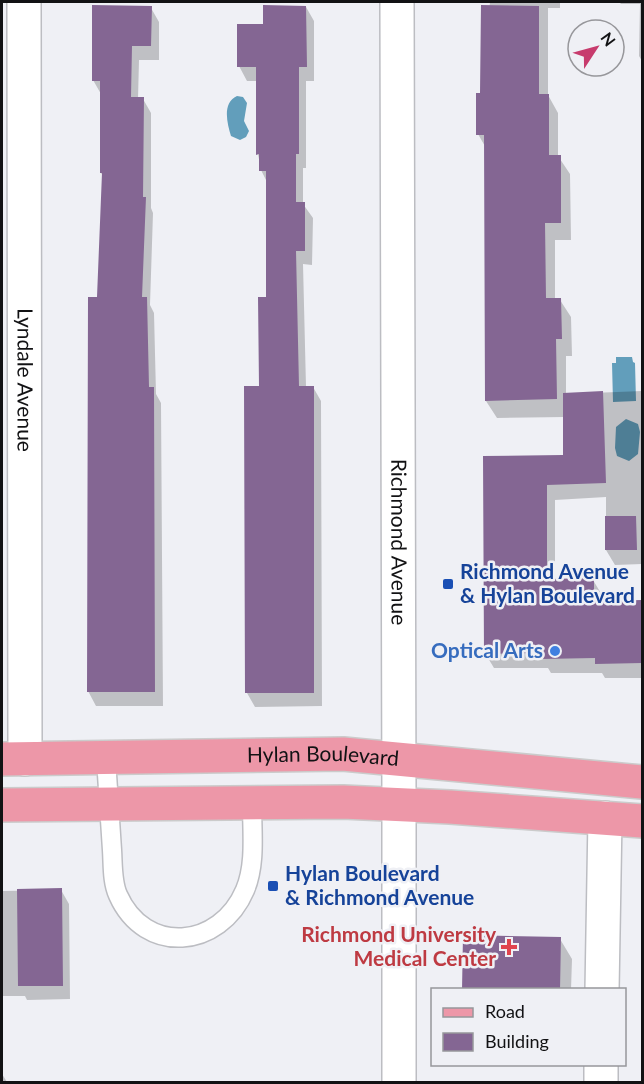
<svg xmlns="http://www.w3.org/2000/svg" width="644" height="1084" viewBox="0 0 644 1084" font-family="Lato,sans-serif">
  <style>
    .water { fill: #629ebb }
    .shadow { fill: #0003 }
    .building { fill: #846693 }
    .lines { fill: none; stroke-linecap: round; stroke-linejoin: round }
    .lane-casing { stroke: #bcbdc2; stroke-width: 21 }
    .street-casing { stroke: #bcbdc2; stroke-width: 36 }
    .secondary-casing { stroke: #bcbdc2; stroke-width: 36 }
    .primary-casing { stroke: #cbcbcb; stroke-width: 36 }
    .lane { stroke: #fff; stroke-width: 18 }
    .street { stroke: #fff; stroke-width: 33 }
    .secondary { stroke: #fff; stroke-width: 33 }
    .primary { stroke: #ed97a8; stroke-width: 33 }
    .transit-dot { fill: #1a4fb4; stroke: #eff0f5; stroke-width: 2 }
    .shop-dot { fill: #3f7fe0; stroke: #eff0f5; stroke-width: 2 }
    .health-dot { fill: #e0444e; stroke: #eff0f5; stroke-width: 2 }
    .labels { text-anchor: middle; stroke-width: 5; stroke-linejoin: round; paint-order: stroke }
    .street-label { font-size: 21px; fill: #121214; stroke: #eff0f5 }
    .transit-label { font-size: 21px; font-weight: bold; fill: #164399; stroke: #eff0f5; text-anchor: start }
    .shop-label { font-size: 21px; font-weight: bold; fill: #366cbe; stroke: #eff0f5; text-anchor: end }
    .health-label { font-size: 21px; font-weight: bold; fill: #be3a42; stroke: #eff0f5; text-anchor: end }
  </style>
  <rect width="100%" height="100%" fill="#eff0f5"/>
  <path class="water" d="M237 96 243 97 247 103 244 121 249 131 246 137 240 140 231 136C227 123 222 103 237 96Z
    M616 357H632L633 362 635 363 636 401 613 402 612 363H616Z
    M626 419 638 424 640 432 638 454 629 461 617 456 615 448 616 427Z"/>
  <path class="shadow" d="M490 2H560V8H548V95L558 113V156L570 174 571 240H555V300H560L571 317 572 356H566V394L642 391V564L615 565 606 550V497L555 500V580H593L602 595V602H642V678H605L602 673H551L548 668H494L485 653V457H565V417L497 418 486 401V148L478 134Z
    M619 2H642V61L639 56 640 4H621Z
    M306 7 314 21V81H306V168H303V204L313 218 312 265 303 264 306 387H313L321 401 322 706 255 707 247 693 260 387 267 299V182L261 170 258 154 257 81H247L239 66 264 25Z
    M151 8 159 22V60H139L138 99H143L151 113V208L153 213 150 305 154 313 156 394 161 403 163 706H96L88 691 104 177 101 173V94L93 80Z
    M61 890 69 904 70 999 27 1000 25 996H2V891Z
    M560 939 572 959 571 990H464Z
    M2 1074 7 1082H2Z"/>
  <path class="building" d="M92 5 152 6 151 46H132L131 97H144L143 197H146L142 297H147L149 387H154L155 692H87L88 297H97L102 173H100V81H92Z
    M263 5 306 6 307 67H299V154H296V202H305V251H296L299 386H314V693H245L244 386H259L258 297H266V171H259V154L256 155V67H237V24H263Z
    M481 5 539 6V94H549V155H561V223H545L546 298H561L562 339H556L557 399 485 401 484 135H476V93H480Z
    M603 391 606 483 547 485V579L594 578V601L642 600V663L595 664V658L541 659V653L484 654 483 456 563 455V393Z
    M605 516H636L637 550H605Z
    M62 888 63 986H18L17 889Z
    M463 935 561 937 560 990H462Z"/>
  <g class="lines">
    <g class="lane-casing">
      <path id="lane" d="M106 759C108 789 110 819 112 850 113 865 112 882 118 895 145 956 220 949 245 890 256 864 252 832 252 804"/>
    </g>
    <g class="street-casing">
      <g id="street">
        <path id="s1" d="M24 2 25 759"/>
        <path d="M602 990 605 818"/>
        <path d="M399 1082V804"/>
        <path d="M601 1082V1064"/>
      </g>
    </g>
    <g class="secondary-casing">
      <g id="secondary">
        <path id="s2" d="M397 2 399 804"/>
      </g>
    </g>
    <g class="primary-casing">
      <g id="primary">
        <path id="s3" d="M2 759 343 754 642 782"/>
        <path d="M2 805 343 802 450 807 642 821"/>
      </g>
    </g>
    <use href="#lane" class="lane"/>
    <use href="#street" class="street"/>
    <use href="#secondary" class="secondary"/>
    <use href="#primary" class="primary"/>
  </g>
  <g class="transit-dot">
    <rect x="442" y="578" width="12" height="12" rx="3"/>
    <rect x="267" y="880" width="12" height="12" rx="3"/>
  </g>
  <circle class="shop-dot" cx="555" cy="651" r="6"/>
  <path class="health-dot" d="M506 938h6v6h6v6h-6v6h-6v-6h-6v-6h6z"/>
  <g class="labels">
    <g class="street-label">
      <text dy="7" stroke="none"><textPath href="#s1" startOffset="378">Lyndale Avenue</textPath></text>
      <text dy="7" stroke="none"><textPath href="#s2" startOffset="540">Richmond Avenue</textPath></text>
      <text dy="7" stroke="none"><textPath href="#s3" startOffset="321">Hylan Boulevard</textPath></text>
    </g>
    <g class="transit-label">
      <text x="460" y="579">Richmond Avenue<tspan x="460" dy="24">&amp; Hylan Boulevard</tspan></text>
      <text x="285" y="881">Hylan Boulevard<tspan x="285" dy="24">&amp; Richmond Avenue</tspan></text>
    </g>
    <g class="shop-label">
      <text x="543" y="658">Optical Arts</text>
    </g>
    <g class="health-label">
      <text x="496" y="942">Richmond University<tspan x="496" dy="24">Medical Center</tspan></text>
    </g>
  </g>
  <rect width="644" height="1084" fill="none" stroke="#121214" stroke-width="6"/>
  <rect x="431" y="988" width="195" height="78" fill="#eff0f5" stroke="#97979b" stroke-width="1.5"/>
  <rect x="443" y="1008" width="30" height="9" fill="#ed97a8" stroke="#97979b" stroke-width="1.5"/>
  <text x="485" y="1018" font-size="18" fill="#121214">Road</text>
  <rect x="443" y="1033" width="30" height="18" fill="#846693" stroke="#97979b" stroke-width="1.5"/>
  <text x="485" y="1048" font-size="18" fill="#121214">Building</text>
  <g transform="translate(596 48) rotate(54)"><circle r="28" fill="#eff0f5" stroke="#97979b" stroke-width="1.5"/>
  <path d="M0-4.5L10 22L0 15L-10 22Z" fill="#c73b6d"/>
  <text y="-9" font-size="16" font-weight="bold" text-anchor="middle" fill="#121214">N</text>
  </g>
</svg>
